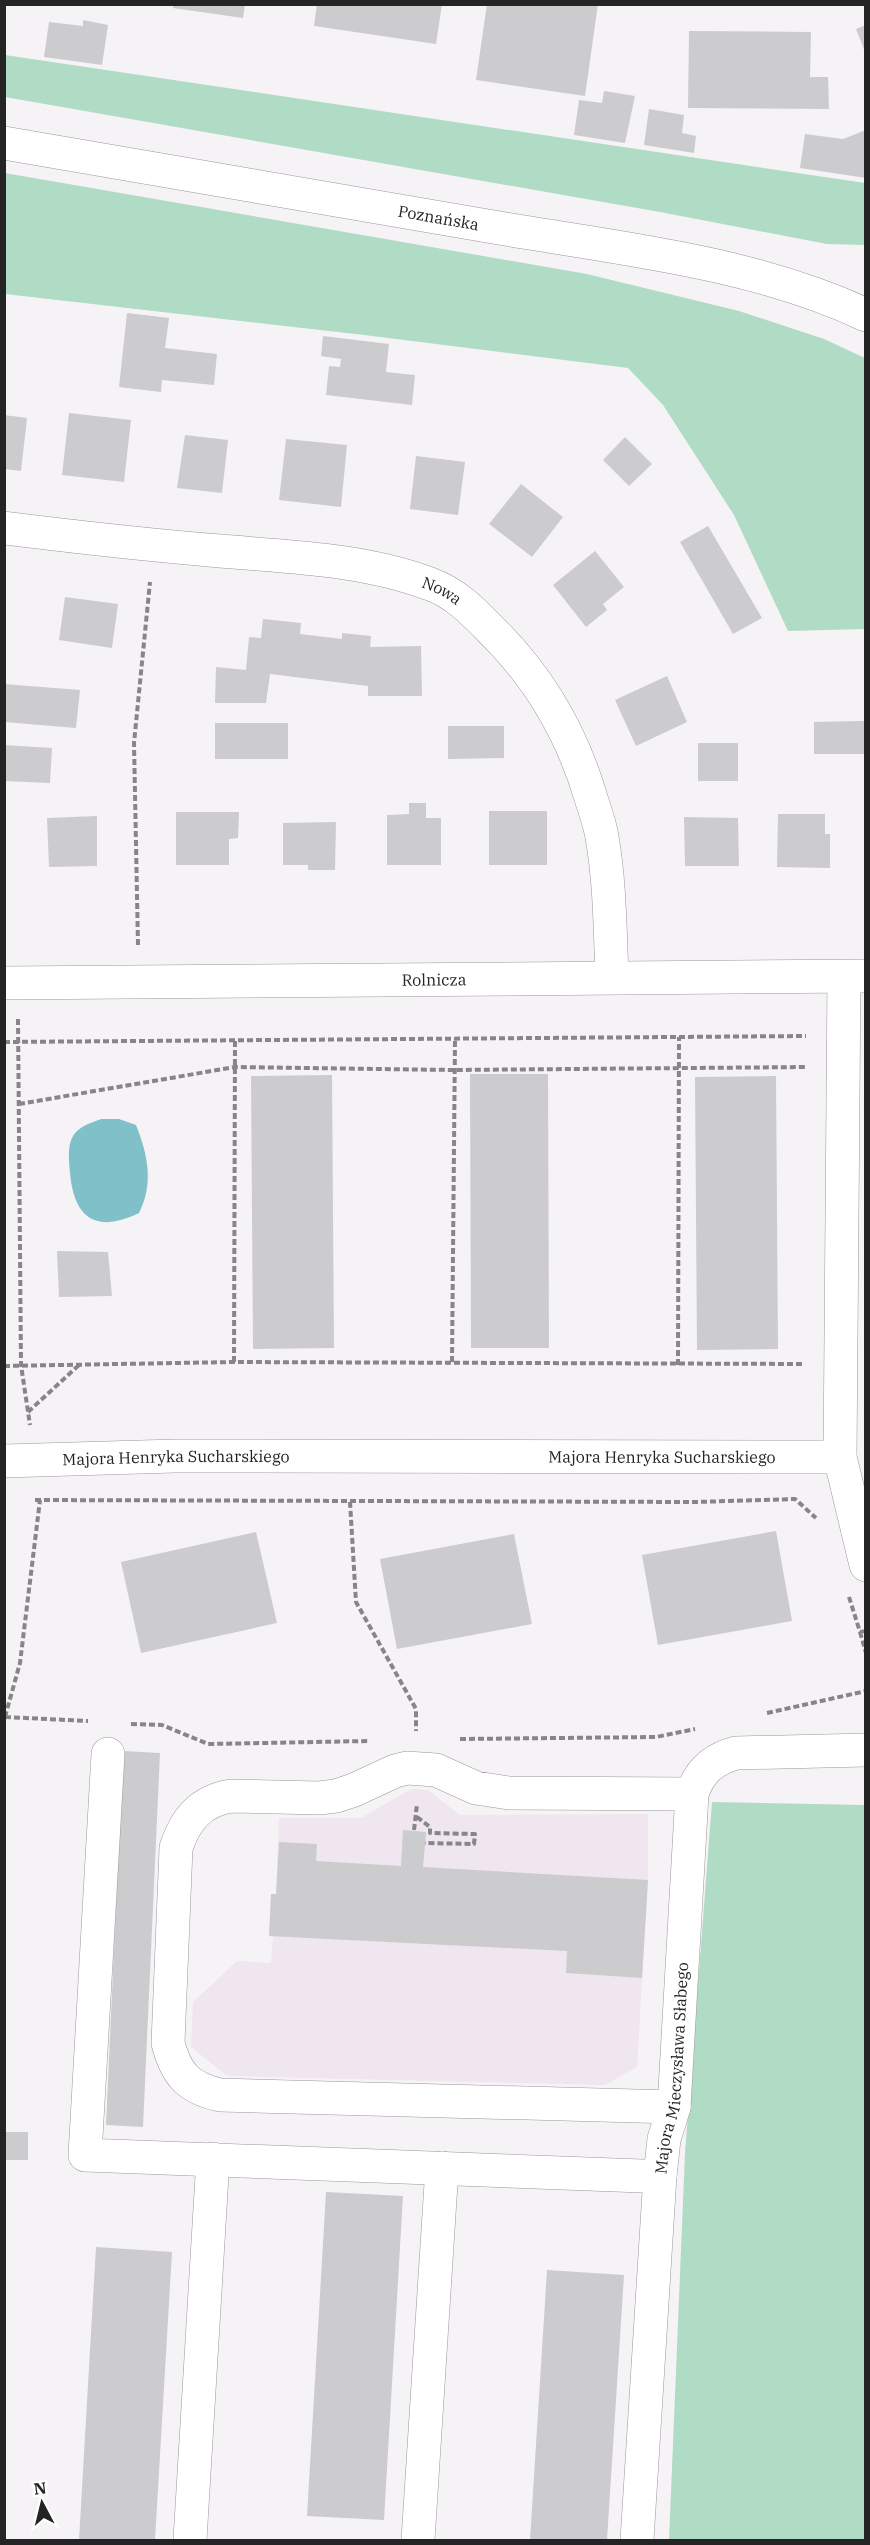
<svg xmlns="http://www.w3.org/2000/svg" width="870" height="2545" viewBox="0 0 870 2545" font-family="'IBM Plex Serif',serif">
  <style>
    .built { fill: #efe6ef }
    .green { fill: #b0dcc5 }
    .water { fill: #80c1c9 }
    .building { fill: #cccbce }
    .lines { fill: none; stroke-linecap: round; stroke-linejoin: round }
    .minor-casing { stroke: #9a989a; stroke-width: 34 }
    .major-casing { stroke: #9a989a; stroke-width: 34 }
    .path { stroke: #878587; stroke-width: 4; stroke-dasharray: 6 3; stroke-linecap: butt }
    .minor { stroke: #fff; stroke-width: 33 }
    .major { stroke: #fff; stroke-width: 33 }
    .labels { text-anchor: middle; stroke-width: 6; stroke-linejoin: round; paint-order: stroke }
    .street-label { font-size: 16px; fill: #252425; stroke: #fff }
  </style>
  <rect width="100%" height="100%" fill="#f6f3f6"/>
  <path class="built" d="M411 1789 428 1790 460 1815 648 1814V1880L637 2067 605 2085 227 2076 191 2047 193 2002 237 1961 271 1963 273 1937 269 1936 271 1894H276L279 1818H361Z"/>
  <path class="green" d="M5 55 865 183V245L827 244 660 212 5 97Z
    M5 173 587 274 739 311 824 339 865 358V629L788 631 734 515 663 405 628 368 364 335 5 294Z
    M712 1802 865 1805V2540H669L685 2153Z"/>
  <path class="water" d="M101 1119H119L136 1125C148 1155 154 1184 139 1213 96 1234 74 1218 70 1173 69 1161 67 1146 73 1136 79 1126 91 1123 101 1119Z"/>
  <path class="building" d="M174 4H245L243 18 173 8Z
    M317 4H442L436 44 314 26Z
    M487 4H598L585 96 476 80Z
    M83 20 108 25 102 65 44 57 49 22 83 26Z
    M866 25V52H865L856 29Z
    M689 31 811 32 810 77H828L829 109 688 108Z
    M604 91 635 96 625 143 574 135 579 100 602 103Z
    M649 109 684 115 682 133 696 136 694 153 644 145Z
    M866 130V178L800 168 805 134 843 139Z
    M127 313 169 318 165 348 217 354 214 385 162 380 161 392 119 387Z
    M323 336 389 344 386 372 415 375 412 405 326 395 329 366 340 367 341 359 321 356Z
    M69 413 131 420 124 482 62 475Z
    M4 415 27 418 21 471 4 469Z
    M185 435 228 440 222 493 177 488Z
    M625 437 652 464 629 486 603 460Z
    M286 439 347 445 341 507 279 500Z
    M416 456 465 462 458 515 410 509Z
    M521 484 563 517 532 557 489 524Z
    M708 526 762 618 733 634 680 542Z
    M595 551 624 587 603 604 607 610 586 627 553 585Z
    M65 597 118 604 112 648 59 640Z
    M263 619 301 623 300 634 342 639V633L371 636 370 647 421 646 422 696H368V686L270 674 266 703H215L216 667 246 670 249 637 261 638Z
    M667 676 687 722 636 746 615 700Z
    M4 684 80 690 76 728 4 722Z
    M858 721H866V754H814V722Z
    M215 723H288V759H215Z
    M448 726H504V758L448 759Z
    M698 743H738V781H698Z
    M4 745 52 748 50 783 4 781Z
    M409 803H426V818H441V865H387V815L409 814Z
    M489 811H547V865H489Z
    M176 812H239L238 838 229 839V865H176Z
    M778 814H825V834H830V868L777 867Z
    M97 816V866L49 867 47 818Z
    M684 817 738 818 739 866H685Z
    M336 822 335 870H308V865H283V823Z
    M470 1074H548L549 1348H471Z
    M332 1075 334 1348 253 1349 251 1076Z
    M776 1076 778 1349 697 1350 695 1077Z
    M57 1251 108 1252 112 1296 59 1297Z
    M776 1531 792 1621 658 1645 642 1555Z
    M256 1532 277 1623 141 1653 121 1562Z
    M514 1534 532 1624 397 1649 380 1559Z
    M123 1751 160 1753 143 2127 106 2125Z
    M403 1830 426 1832 423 1867 648 1880 642 1978 566 1973 567 1951 269 1936 271 1894H276L279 1842 317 1844 316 1861 401 1866Z
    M4 2132H28V2160H4Z
    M326 2192 403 2196 384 2520 307 2516Z
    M96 2247 172 2252 155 2540H79Z
    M547 2270 624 2275 607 2540H530Z"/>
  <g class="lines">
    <g class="minor-casing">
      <g id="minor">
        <path id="s1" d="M4 528C76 537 148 545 220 551 290 557 364 559 430 584 459 594 479 618 500 639 544 685 573 737 591 798 595 811 600 824 602 837 610 883 610 930 612 977"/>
        <path d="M844 977 840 1457 866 1565"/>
        <path id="s2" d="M4 983 866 976"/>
        <path id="s3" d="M4 1461 175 1456 840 1457"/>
        <path id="s4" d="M108 1754 85 2155 642 2176H660L664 2139 674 2107 692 1794C699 1772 713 1759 736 1753L866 1750"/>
        <path d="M674 2107 220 2095C188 2088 176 2074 168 2043L176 1848C185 1820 200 1801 231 1796L319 1798 336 1796 354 1790 395 1771 407 1768 436 1770 476 1788 509 1793 692 1794"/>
        <path d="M190 2540 213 2159"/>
        <path d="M418 2540 442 2168"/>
        <path d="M637 2540 660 2176"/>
      </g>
    </g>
    <g class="major-casing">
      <g id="major">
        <path id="s5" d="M4 143C171 171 338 200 505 229 625 249 755 263 866 315"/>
      </g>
    </g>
    <path class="path" d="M138 945 134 743 150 582
      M18 1019 21 1365 30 1425
      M4 1042 806 1036
      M19 1104 235 1067 454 1070 807 1067
      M234 1362 235 1040
      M452 1362 455 1039
      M678 1365 679 1037
      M4 1366 234 1362 805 1364
      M28 1412 79 1365
      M35 1500 696 1502 795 1499 816 1518
      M350 1502 356 1602 416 1709V1731
      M849 1597 860 1632 866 1631
      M860 1632 866 1653
      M767 1713 866 1691
      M5 1717 88 1721
      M5 1717 20 1663 40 1500
      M131 1724 162 1725 208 1744 369 1741
      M460 1739 656 1737 695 1729
      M417 1817 430 1827V1833L475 1834 474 1844 425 1843
      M414 1830 417 1804"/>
    <use href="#minor" class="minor"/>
    <use href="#major" class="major"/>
  </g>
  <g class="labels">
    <g class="street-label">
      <text dy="6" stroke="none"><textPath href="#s5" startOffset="441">Poznańska</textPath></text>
      <text dy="6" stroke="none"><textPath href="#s1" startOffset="444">Nowa</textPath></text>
      <text dy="6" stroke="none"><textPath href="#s2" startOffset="430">Rolnicza</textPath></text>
      <text dy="6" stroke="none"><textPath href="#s3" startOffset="658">Majora Henryka Sucharskiego</textPath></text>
      <text dy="6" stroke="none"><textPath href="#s3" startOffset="172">Majora Henryka Sucharskiego</textPath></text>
      <text dy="6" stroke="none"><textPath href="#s4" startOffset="1086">Majora Mieczysława Słabego</textPath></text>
    </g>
  </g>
  <rect width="870" height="2545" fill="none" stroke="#252425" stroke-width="12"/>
  <g transform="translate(42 2503) rotate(353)" stroke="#ffffff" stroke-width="4.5" paint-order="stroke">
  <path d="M0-4.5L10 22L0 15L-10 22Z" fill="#252425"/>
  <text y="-9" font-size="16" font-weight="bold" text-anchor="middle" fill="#252425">N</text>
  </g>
</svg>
